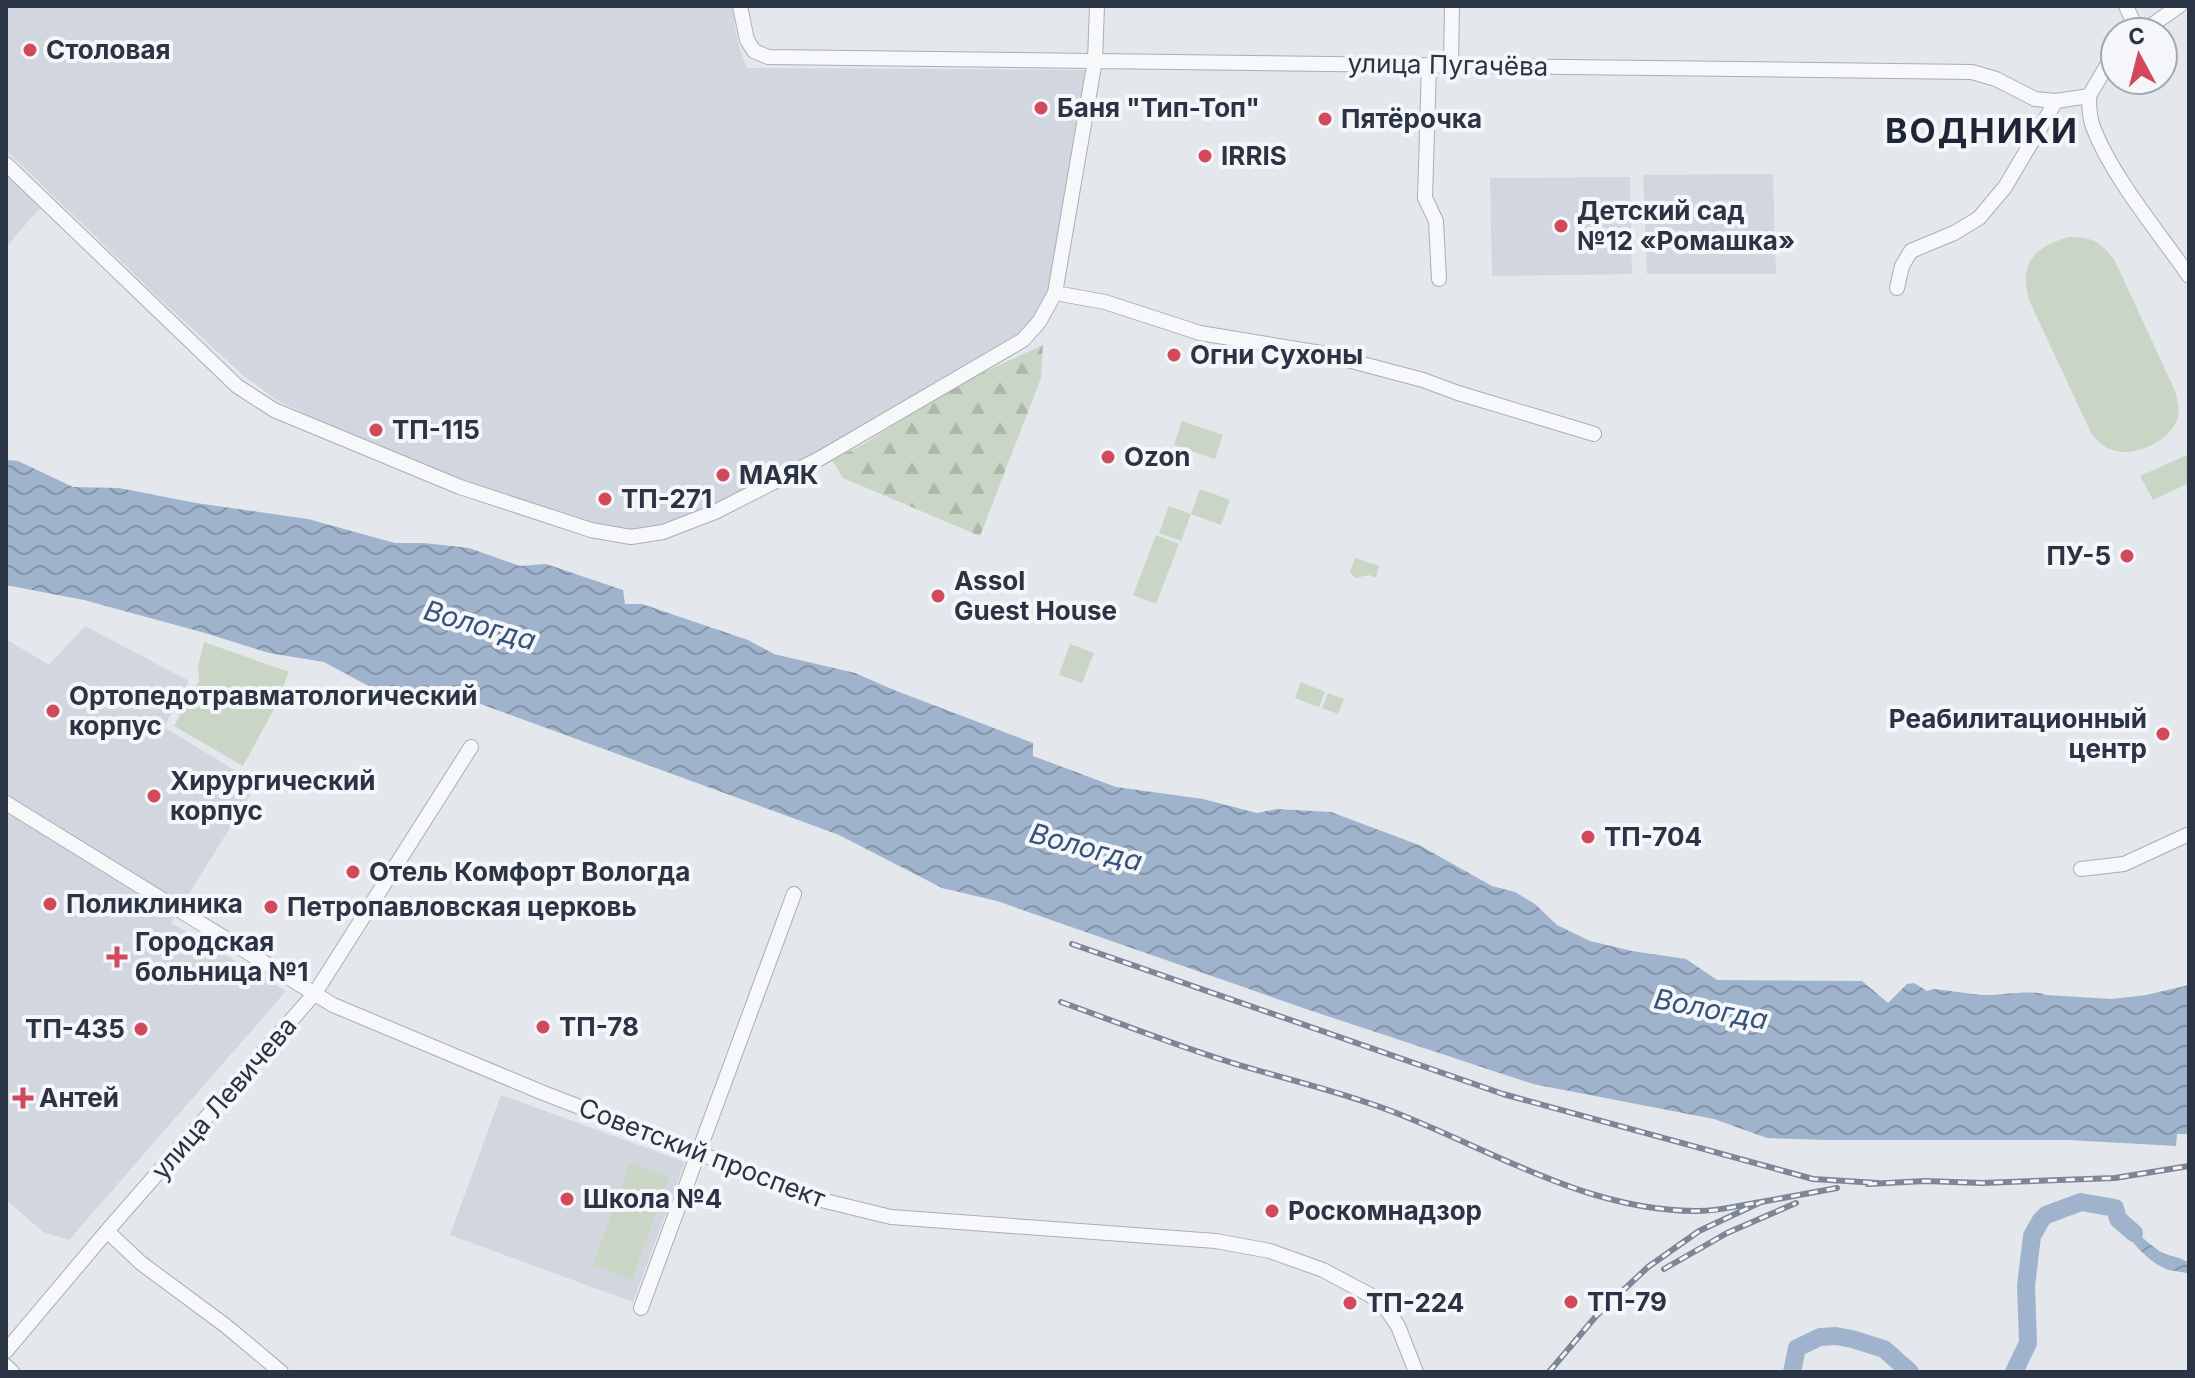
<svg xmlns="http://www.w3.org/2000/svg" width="2195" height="1378" viewBox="0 0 2195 1378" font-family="Inter,sans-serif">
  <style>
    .built { fill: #d2d6de }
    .forest { fill: url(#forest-firs) }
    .park { fill: #c9d6c5 }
    .water { fill: url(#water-waves) }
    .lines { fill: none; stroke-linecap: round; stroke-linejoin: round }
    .river { stroke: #9fb4cc; stroke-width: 18 }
    .minor-casing { stroke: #a9aeb7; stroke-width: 16 }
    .minor { stroke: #f7f8fa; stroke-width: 14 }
    .rail-casing { stroke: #7d8696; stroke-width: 6 }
    .rail { stroke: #f4f6f9; stroke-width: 3; stroke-dasharray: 9; stroke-linecap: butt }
    .poi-dot { fill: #d1495b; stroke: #f4f6f9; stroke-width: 3 }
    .labels { text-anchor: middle; stroke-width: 8; stroke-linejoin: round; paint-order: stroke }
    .poi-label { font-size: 26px; font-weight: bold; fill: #2b3445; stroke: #f4f6f9; text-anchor: start }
    .street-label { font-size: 26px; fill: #2b3445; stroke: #f4f6f9 }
    .water-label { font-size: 28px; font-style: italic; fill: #34527a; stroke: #f4f6f9 }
    .district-label { font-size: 34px; font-weight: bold; letter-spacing: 2px; fill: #1d2536; stroke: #f4f6f9 }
  </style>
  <defs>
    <pattern id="forest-firs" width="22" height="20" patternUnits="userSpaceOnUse" patternTransform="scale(2)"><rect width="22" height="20" fill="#c9d6c5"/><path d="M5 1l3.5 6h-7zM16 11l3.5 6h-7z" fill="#adb8ab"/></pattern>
    <pattern id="water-waves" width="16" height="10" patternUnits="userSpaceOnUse" patternTransform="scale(2)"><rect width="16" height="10" fill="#9fb4cc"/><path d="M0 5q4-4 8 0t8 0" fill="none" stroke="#8293a7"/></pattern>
  </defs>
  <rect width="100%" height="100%" fill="#e4e7ec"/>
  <path class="built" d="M6 6H732L738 44 747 68 1091 70 1048 293 1032 319 1019 334 816 453 713 506 660 527 631 531 592 523 461 481 336 429 277 400 244 376 161 300 6 150Z
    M1773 174 1776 274H1647L1643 175Z
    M6 175 40 208 6 247Z
    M1630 177 1632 274 1492 276 1490 178Z
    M85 626 189 681 164 727 257 784 171 923 286 991 69 1240 43 1232 6 1200V639L49 665Z
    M501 1095 685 1162 633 1302 450 1235Z"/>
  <path class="forest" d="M1043 345 1041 378 980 536 843 478 832 460 862 445 964 381Z"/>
  <path class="park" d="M2068 237C2093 237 2100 241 2115 261L2176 393C2178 404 2181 414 2175 424 2166 442 2135 456 2116 451 2104 449 2098 441 2091 433L2029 300C2019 263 2033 248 2068 237Z
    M1182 421 1223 435 1215 459 1174 445Z
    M2189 454V483L2153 500 2140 476Z
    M1200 489 1230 500 1221 525 1191 514 1181 541 1159 533 1169 506 1191 514Z
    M1156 535 1179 544 1156 604 1133 595Z
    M1355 558 1379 566 1376 578 1369 575 1355 578 1350 572Z
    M204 642 289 672 273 711 243 766 174 726 199 681 198 666Z
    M1070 644 1094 653 1082 683 1059 675Z
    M1301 682 1325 692 1319 707 1295 698Z
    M1328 693 1344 699 1338 714 1322 708Z
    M630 1163 669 1177 632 1279 593 1265Z"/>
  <path class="water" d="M6 460 18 461 73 487 119 488 196 503 308 519 395 543H424L469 548 520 566 546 564 623 590 625 604H642L748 640 774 654 855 673 894 690 1033 743V756L1116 787 1203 799 1257 813 1277 809 1331 812 1419 845 1492 886 1515 892 1535 904 1557 925 1590 941 1632 951 1686 959 1717 980 1862 981 1888 1003 1907 984 1914 983 1927 991 1934 989C1950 991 1965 993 1981 995 1999 996 2032 989 2046 995L2112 999 2146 995 2189 985V1134H2177L2176 1146 2069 1140H1824L1767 1138 1714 1119 1533 1084 1306 1009 997 901 942 888 839 835 470 700 376 690 324 662 269 653 205 633 84 600 6 585Z
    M2118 1219C2134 1227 2152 1249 2165 1254 2174 1257 2180 1257 2189 1263V1274C2182 1271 2176 1272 2169 1270 2149 1264 2126 1237 2118 1219Z"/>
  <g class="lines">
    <path class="river" d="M1792 1372 1797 1348 1820 1337 1836 1336 1852 1339 1884 1349 1910 1372
      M2014 1372 2028 1343 2026 1286 2032 1236 2041 1220 2046 1215 2081 1202 2115 1208 2118 1219 2134 1233"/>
    <g class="minor-casing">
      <path id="minor" d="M740 6 747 40 754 51 768 57 1972 72 1996 79 2035 99 2056 101 2089 96 2106 67 2115 56
        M2126 6 2138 32
        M2142 32 2179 6
        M1451 64 1452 6
        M1429 65 1425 198 1436 221 1439 279
        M2089 96C2089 106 2089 117 2093 127 2112 177 2158 231 2189 276
        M6 164 237 386 274 410 460 487 591 530 631 537 663 532 715 512 819 459 1023 340 1039 322 1055 293 1095 60 1097 6
        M1897 288 1902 266 1911 251 1954 233 1979 218 2005 187 2056 101
        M1055 293 1105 302 1200 333 1321 353 1423 380 1458 393 1594 434
        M6 803 333 1005 541 1092 817 1199 891 1217 1216 1241 1270 1251 1323 1270 1370 1295 1387 1310 1398 1326 1416 1372
        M2081 869 2124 864 2189 834
        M107 1231 141 1263 226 1326 281 1372
        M641 1308 794 894
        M6 1351 107 1231 315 993 471 747
        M6 1366 12 1372"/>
    </g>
    <use href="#minor" class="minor"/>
    <g class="rail-casing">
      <path id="rail" d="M1072 944 1503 1094 1813 1179 1878 1183
        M1061 1002C1120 1023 1179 1047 1239 1065 1290 1080 1341 1092 1391 1111 1491 1149 1584 1210 1695 1211 1717 1212 1740 1205 1761 1202
        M1868 1184 1925 1181 1982 1183 2115 1178 2189 1166
        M1664 1269 1727 1233 1796 1203
        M1549 1372 1597 1315 1648 1267 1699 1231 1761 1202 1837 1188"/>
    </g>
    <use href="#rail" class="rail"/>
  </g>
  <g class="poi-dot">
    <circle cx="30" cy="50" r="8"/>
    <circle cx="1041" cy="108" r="8"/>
    <circle cx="1325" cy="119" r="8"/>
    <circle cx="1205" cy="156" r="8"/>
    <circle cx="1561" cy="226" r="8"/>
    <circle cx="1174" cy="355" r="8"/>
    <circle cx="376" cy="430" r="8"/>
    <circle cx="1108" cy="457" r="8"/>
    <circle cx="723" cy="475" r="8"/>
    <circle cx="605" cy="499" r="8"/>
    <circle cx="2127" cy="556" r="8"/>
    <circle cx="938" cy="596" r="8"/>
    <circle cx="53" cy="711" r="8"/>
    <circle cx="2163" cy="734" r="8"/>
    <circle cx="154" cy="796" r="8"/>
    <circle cx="1588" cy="837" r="8"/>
    <circle cx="353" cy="872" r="8"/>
    <circle cx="50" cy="904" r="8"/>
    <circle cx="271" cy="907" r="8"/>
    <path d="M113 945h8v8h8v8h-8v8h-8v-8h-8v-8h8z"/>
    <circle cx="543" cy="1027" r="8"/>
    <circle cx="141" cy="1029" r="8"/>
    <path d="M19 1086h8v8h8v8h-8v8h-8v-8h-8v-8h8z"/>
    <circle cx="567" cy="1199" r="8"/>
    <circle cx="1272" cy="1211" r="8"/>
    <circle cx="1571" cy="1302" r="8"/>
    <circle cx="1350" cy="1303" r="8"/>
  </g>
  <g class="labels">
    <g class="poi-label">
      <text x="46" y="59">Столовая</text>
      <text x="1057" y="117">Баня "Тип-Топ"</text>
      <text x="1341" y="128">Пятёрочка</text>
      <text x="1221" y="165">IRRIS</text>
      <text x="1577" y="220">Детский сад<tspan x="1577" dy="30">№12 «Ромашка»</tspan></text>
      <text x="1190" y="364">Огни Сухоны</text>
      <text x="392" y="439">ТП-115</text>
      <text x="1124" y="466">Ozon</text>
      <text x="739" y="484">МАЯК</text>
      <text x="621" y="508">ТП-271</text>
      <text x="2111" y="565" text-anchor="end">ПУ-5</text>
      <text x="954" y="590">Assol<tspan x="954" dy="30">Guest House</tspan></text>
      <text x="69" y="705">Ортопедотравматологический<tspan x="69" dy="30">корпус</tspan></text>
      <text x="2147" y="728" text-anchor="end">Реабилитационный<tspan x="2147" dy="30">центр</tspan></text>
      <text x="170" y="790">Хирургический<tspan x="170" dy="30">корпус</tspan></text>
      <text x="1604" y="846">ТП-704</text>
      <text x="369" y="881">Отель Комфорт Вологда</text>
      <text x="66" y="913">Поликлиника</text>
      <text x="287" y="916">Петропавловская церковь</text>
      <text x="135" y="951">Городская<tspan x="135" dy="30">больница №1</tspan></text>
      <text x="559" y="1036">ТП-78</text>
      <text x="125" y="1038" text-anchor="end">ТП-435</text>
      <text x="39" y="1107">Антей</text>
      <text x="583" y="1208">Школа №4</text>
      <text x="1288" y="1220">Роскомнадзор</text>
      <text x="1587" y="1311">ТП-79</text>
      <text x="1366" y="1312">ТП-224</text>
    </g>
    <g class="street-label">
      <text transform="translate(1448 65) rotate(1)" y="9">улица Пугачёва</text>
      <text transform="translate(224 1098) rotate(-49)" y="9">улица Левичева</text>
      <text transform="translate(702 1153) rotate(21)" y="9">Советский проспект</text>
    </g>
    <g class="water-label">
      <text transform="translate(480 625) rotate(16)" y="10">Вологда</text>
      <text transform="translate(1086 847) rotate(15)" y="10">Вологда</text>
      <text transform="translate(1711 1009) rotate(11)" y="10">Вологда</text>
    </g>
    <g class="district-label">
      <text x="1982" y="143">ВОДНИКИ</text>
    </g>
  </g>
  <rect width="2195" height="1378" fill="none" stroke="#2b3445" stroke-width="16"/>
  <g transform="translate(2139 56) rotate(353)"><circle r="38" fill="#f4f6f9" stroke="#a4a8b1" stroke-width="2"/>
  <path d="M0-6L14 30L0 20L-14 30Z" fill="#d1495b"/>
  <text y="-12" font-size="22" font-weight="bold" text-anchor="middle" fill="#2b3445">С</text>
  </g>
</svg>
